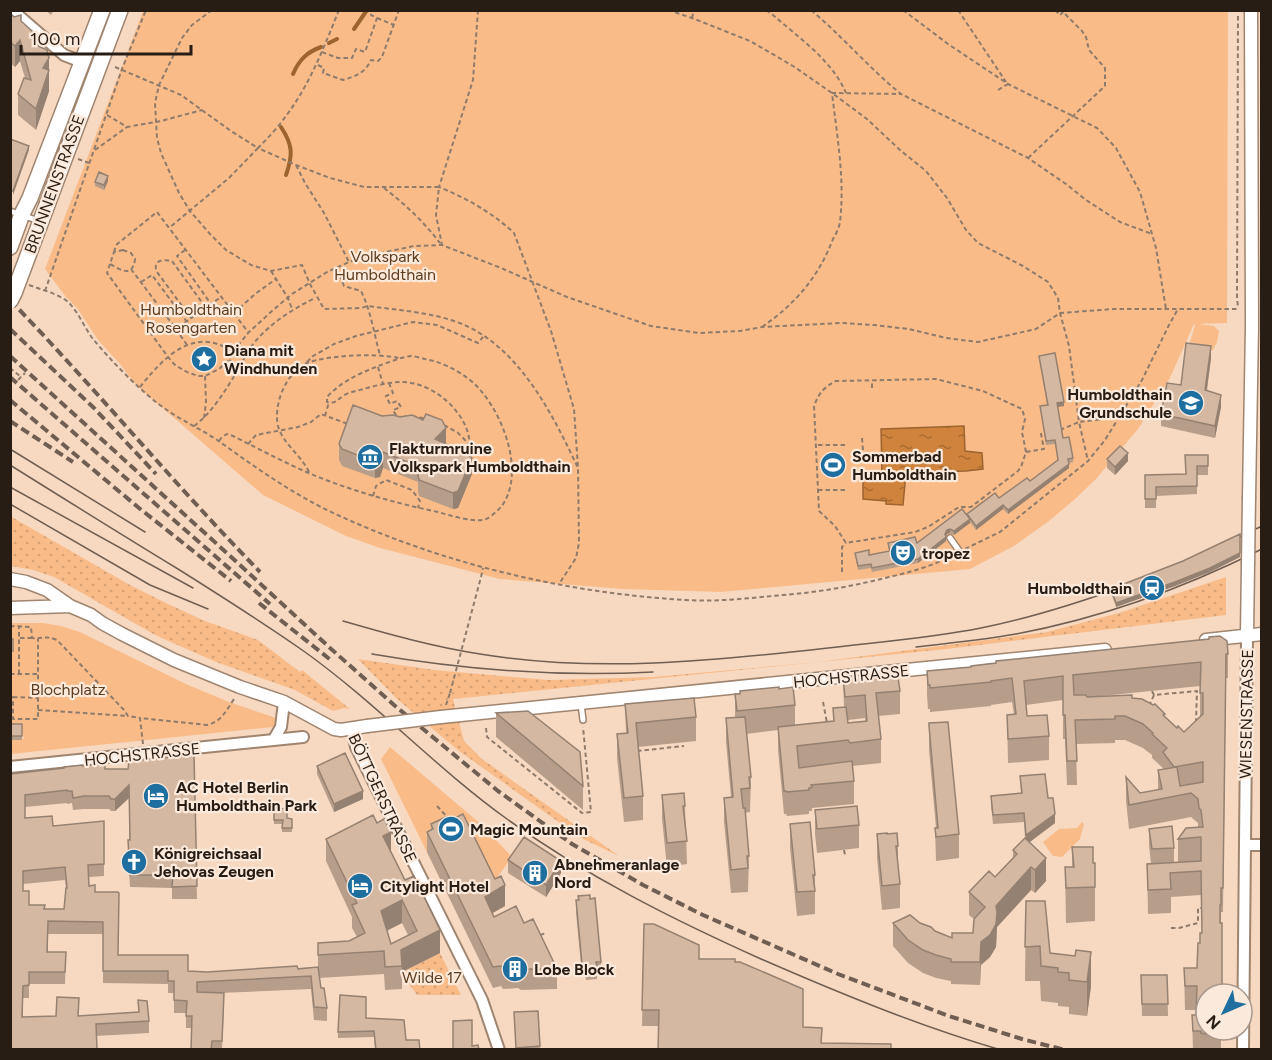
<svg xmlns="http://www.w3.org/2000/svg" width="1272" height="1060" viewBox="0 0 1272 1060" font-family="Figtree,sans-serif">
  <style>
    .grass { fill: url(#grass-dots) }
    .park { fill: #f9bc89 }
    .water { fill: url(#water-ripples); stroke: #9d6430; stroke-width: 1.5 }
    .lines { fill: none; stroke-linecap: round; stroke-linejoin: round }
    .stream { stroke: #9d6430; stroke-width: 4 }
    .service-casing { stroke: #9f846e; stroke-width: 8 }
    .minor-casing { stroke: #9f846e; stroke-width: 14 }
    .tertiary-casing { stroke: #9f846e; stroke-width: 15 }
    .secondary-casing { stroke: #9f846e; stroke-width: 18 }
    .path { stroke: #8f7b6b; stroke-width: 2; stroke-dasharray: 4.5 3; stroke-linecap: butt }
    .service { stroke: #fff; stroke-width: 5 }
    .minor { stroke: #fff; stroke-width: 10 }
    .tertiary { stroke: #fff; stroke-width: 12 }
    .secondary { stroke: #fff; stroke-width: 15 }
    .tram { stroke: #6f5e51; stroke-width: 1.5 }
    .rail { stroke: #6f5e51; stroke-width: 4; stroke-dasharray: 9 4.5; stroke-linecap: butt }
    .tertiary-bridge-casing { stroke: #9f846e; stroke-width: 15; stroke-linecap: butt }
    .secondary-bridge-casing { stroke: #9f846e; stroke-width: 18; stroke-linecap: butt }
    .path-bridge { stroke: #8f7b6b; stroke-width: 2; stroke-dasharray: 4.5 3; stroke-linecap: butt }
    .tertiary-bridge { stroke: #fff; stroke-width: 12 }
    .secondary-bridge { stroke: #fff; stroke-width: 15 }
    .wall { fill: #b79e8a; fill-rule: evenodd }
    .shaded-wall { fill: #958171 }
    .building { fill: #d5b8a1; stroke: #958171; stroke-width: 1.5; fill-rule: evenodd }
    .labels { text-anchor: middle; stroke-width: 4.5; stroke-linejoin: round; paint-order: stroke }
    .street-label { font-size: 16px; fill: #281d15; stroke: #fbe9db }
    .park-label { font-size: 16px; fill: #5d3c1f; stroke: #fbe9db }
    .poi-label { font-size: 16px; font-weight: bold; fill: #281d15; stroke: #fbe9db; text-anchor: start }
  </style>
  <defs>
    <pattern id="grass-dots" width="8" height="8" patternUnits="userSpaceOnUse" patternTransform="scale(1.5)"><rect width="8" height="8" fill="#f9bc89"/><path d="M2 2h.1M6 6h.1" fill="none" stroke="#d5a175" stroke-width="1.8" stroke-linecap="round"/></pattern>
    <pattern id="water-ripples" width="26" height="14" patternUnits="userSpaceOnUse" patternTransform="scale(1.5)"><rect width="26" height="14" fill="#cf833c"/><path d="M2 4q2-2 4 0t4 0M15 11q2-2 4 0t4 0" fill="none" stroke="#a86b31"/></pattern>
  </defs>
  <rect width="100%" height="100%" fill="#f7d9c2"/>
  <path class="grass" d="M10 516 130 585 166 603 205 621 258 640 300 672 302 670 350 709 344 708 333 711 295 690 216 662 155 635 54 577 33 570 11 566Z
    M1226 577V615L947 649 453 699 464 741 482 759 619 856 581 838 459 751 397 699 358 659 435 670 548 680 654 677 818 662 1047 632 1119 613Z
    M440 953 461 995H417L401 973Z"/>
  <path class="park" d="M143 11H1228L1227 323 1199 324 1214 326 1219 331 1217 342 1213 350 1202 353 1188 349 1195 325 1194 324 1170 378 1138 429 1096 479 1074 500 1049 521 1014 546 970 569 721 592 622 589 500 579 380 548 346 536 263 495 136 385 120 364 98 340 77 308 66 297 45 269Z
    M11 623H43L61 626 80 632 186 684 229 702 276 718V724L274 727 11 754V740L23 739 24 736H22V728H11Z
    M390 747 482 825 512 857 494 882 459 917 381 759Z
    M1082 822 1084 824 1080 839 1062 857 1053 856 1043 842 1059 829 1077 828Z"/>
  <path class="water" d="M964 426 965 451 982 453 983 469 966 471 906 473 903 505 886 504V501L863 499V479L882 476 881 429Z"/>
  <g class="lines">
    <path class="stream" d="M354 29 367 10
      M329 43 337 39
      M293 74C299 60 307 52 321 47
      M281 127C293 145 293 155 286 175"/>
    <g class="service-casing">
      <path id="service" d="M10 211 39 221
        M950 538 960 552
        M581 704 583 720"/>
    </g>
    <g class="minor-casing">
      <path id="minor" d="M12 10 64 55 82 62
        M352 729 356 747 482 1000 499 1050
        M274 739 281 727 284 702
        M10 767 303 737
        M1245 845H1262
        M1243 1050 1247 635"/>
    </g>
    <g class="tertiary-casing">
      <path id="tertiary" d="M1249 497 1252 326 1251 10
        M10 579 26 582 47 590 70 606 91 615 102 623 122 634 174 660 240 687 284 702 334 729 341 730 367 726
        M10 608 70 606
        M1247 635 1248 564
        M1206 640 1262 634
        M441 717 1105 650"/>
    </g>
    <g class="secondary-casing">
      <path id="secondary" d="M10 247 22 214 30 198 102 10
        M14 293 120 10"/>
    </g>
    <path class="path" d="M212 10 192 25 182 38 159 85 155 103 157 138 161 153 179 193 190 211 210 234 226 250 251 265 271 271 302 265 310 284 324 309 361 308 368 306C397 310 427 312 454 321 517 342 552 413 578 468
      M339 10C324 47 310 84 286 116 278 127 268 138 258 148L296 165 330 178 364 187H439L436 215 442 245
      M478 10 473 80 439 187C466 198 493 213 514 233L551 331 574 409 578 468 579 543 576 558 559 584
      M668 10 692 18 750 41 793 66 832 93 867 119 900 150 926 171 947 198 966 230 978 243 1023 266 1048 282 1058 298 1060 313 1069 346 1079 422 1119 417
      M766 10 773 15C799 38 832 60 846 93
      M811 10C843 37 869 68 901 94L1028 158 1066 184 1086 200 1120 222 1152 234
      M903 10 948 44 1008 84 1097 128 1116 148 1140 192 1156 248 1166 309
      M958 10 1006 82
      M1055 10 1060 15 1063 12
      M1238 16 1237 297 1238 308
      M377 18 394 25
      M692 18 694 10
      M322 52 338 58H352L356 49 365 52 377 18 371 15 373 10
      M318 65 324 68 323 73 343 80C356 76 365 73 371 60L378 61 382 57 399 10
      M115 67 181 95 231 131 258 148 229 178 169 228
      M998 90 1008 84
      M107 115 127 127 161 121 202 110
      M95 150 127 127
      M1028 158 1105 86V68L1089 50 1086 37 1082 31 1063 12 1064 10
      M78 159 89 163
      M296 165 305 183 324 213 349 262
      M384 188C405 204 424 222 440 243
      M123 250 131 253 135 259C133 278 120 270 110 264L114 252Z
      M185 250 177 256 211 304
      M114 252 116 245 157 212 248 332
      M110 264 107 273 168 357 175 365 187 372 198 376H205L219 369 229 360 233 352 248 333 272 311 292 294 327 272 349 262 367 256 414 246 442 245 501 268 567 297 651 326 699 333 740 331 762 327 842 323 874 325 909 329 946 338 978 342 1036 329 1060 313 1114 309H1239
      M337 268 344 286 361 291C371 311 374 334 380 355
      M131 269 176 329
      M271 271 288 298 292 309
      M141 282 152 275 187 322
      M29 285C42 290 56 293 67 301 78 311 84 327 93 339 111 361 144 395 167 410 184 422 203 430 220 442 255 467 290 492 329 511 439 563 564 593 686 600 718 602 751 598 783 595 820 592 854 586 889 577 911 572 932 566 952 556
      M45 291 122 69 146 10
      M234 313 255 294 276 279
      M191 318 157 272C152 260 163 259 172 261L206 308
      M762 327C795 304 818 278 833 239 836 234 839 228 840 222 845 179 837 136 832 93L901 94
      M187 345 176 329 221 297
      M229 360 239 367
      M307 362 313 356 334 344 356 336 413 322 437 325 478 343 483 337
      M378 367 383 384
      M10 368 21 377
      M18 380 25 373
      M389 383 393 393 386 396 390 404 397 401 401 407 393 410 397 417
      M140 387C164 357 194 325 233 352
      M872 388V381
      M325 416 329 402
      M397 417 412 416 427 419
      M204 418 206 402 205 376
      M444 425 458 433 470 445
      M194 426C213 412 227 388 239 368 243 361 246 354 250 348 267 325 291 310 315 298
      M1060 430 1079 422 1088 461
      M862 438 863 450
      M219 441 222 437 227 434 233 436C259 449 285 463 311 474 352 491 395 503 438 512 448 515 472 522 483 520 489 519 496 512 501 507 528 472 500 404 470 380 456 369 441 362 425 359 421 358 415 356 411 356 401 357 390 362 381 365 360 373 342 381 327 397V402C336 404 337 400 343 396 347 393 352 392 356 391 371 387 387 382 402 382 428 382 455 403 465 425 470 435 470 447 471 457
      M248 444 256 435 298 427 311 422 321 414 348 424
      M818 445H845
      M1026 452 1022 432 1025 419 1022 409 983 391 936 379 836 381C824 387 819 393 814 406L819 511 835 526 846 543 915 532 928 527 959 507H971L1018 471 1021 467 1026 452 1044 449 1041 434 1044 433
      M309 472C301 455 283 444 278 426 273 405 286 372 307 363 328 355 377 353 399 358
      M818 490H845
      M373 496 376 486 386 480 412 490 420 501 418 508
      M965 549 1000 532 1088 461 1105 440 1142 380 1169 325 1178 309
      M842 572V547L846 543
      M481 577 483 568
      M10 626 31 627 32 638C43 639 46 635 57 640L124 710 128 716 140 718
      M20 638H32
      M10 674H38
      M19 674V626
      M1152 691 1154 695 1197 691 1196 721
      M13 697 38 698
      M10 698 13 697V719H38V639
      M823 702 827 723
      M446 705 450 693
      M1149 706 1154 695
      M38 710 128 716
      M486 728 487 737 582 813 591 812 583 727
      M143 744 140 718 207 725C221 722 226 711 234 699
      M637 751 684 746
      M437 806 451 821
      M844 850 845 855
      M1171 928H1179L1198 923V908H1201
      M540 935 546 933"/>
    <use href="#service" class="service"/>
    <use href="#minor" class="minor"/>
    <use href="#tertiary" class="tertiary"/>
    <use href="#secondary" class="secondary"/>
    <path class="tram" d="M10 449 145 532
      M10 465C66 500 122 535 178 569 221 596 264 623 305 652 376 703 436 768 507 819 586 876 672 919 761 959 839 993 919 1026 1001 1050
      M10 487 193 588
      M10 504 150 585 208 609
      M1225 544 1262 526
      M343 621C388 634 434 647 480 654 596 673 712 661 828 648 879 642 930 638 981 628 1031 618 1081 602 1128 585
      M916 647C949 643 983 640 1016 634 1102 618 1184 588 1262 549
      M372 654C465 670 559 677 653 672"/>
    <path class="rail" d="M10 300C96 389 174 484 260 572
      M10 329 94 408 156 474
      M10 356 240 565 329 647 394 705 498 791 572 844 643 885 703 915 838 974 949 1016 1022 1039 1065 1050
      M10 377 270 604
      M10 400 139 508 231 581
      M10 421 73 462
      M259 603 332 661"/>
    <g class="tertiary-bridge-casing">
      <path id="tertiary-bridge" d="M1248 564 1249 497
        M367 726 441 717"/>
    </g>
    <g class="secondary-bridge-casing">
      <path id="secondary-bridge" d="M10 301 14 293"/>
    </g>
    <path class="path-bridge" d="M450 693 481 577"/>
    <use href="#tertiary-bridge" class="tertiary-bridge"/>
    <use href="#secondary-bridge" class="secondary-bridge"/>
  </g>
  <path class="wall" d="M45 10H54L51 15Z
    M10 13 21 21 49 58V91L36 130 18 115V94L25 78 20 61 15 67 10 63Z
    M108 181 104 190 95 186V182Z
    M1039 356 1064 406 1057 407 1063 438 1073 458V462L1069 463V468L1008 514 1003 509 976 530 970 522V523L954 535 950 533 947 534 946 541 918 563 872 572 871 568 858 570 855 553 869 555 889 551 888 543H917L967 516V514L999 498 1030 481 1058 460 1055 444 1046 445 1040 406 1047 405Z
    M1211 358 1207 391 1221 407 1215 438 1161 426V414L1181 385Z
    M382 416 446 444 472 474 458 508 453 509 419 496 418 491V482L383 468 380 477 375 478 342 466 339 460V444Z
    M1208 455V475H1197V494L1156 496V508H1145V475L1186 474Z
    M1107 459 1128 461 1115 475 1107 468Z
    M1240 534V557L1210 572 1175 586 1116 607 1111 593V589L1183 561Z
    M1228 654V678H1226L1223 912H1221V1050H1193L1192 1015H1196V1010H1185L1184 968H1197L1202 933 1201 895 1171 897V913L1148 914 1147 864 1151 863 1149 845V829L1174 848V862H1178V839L1198 827V823L1191 817 1129 829 1126 801V777L1140 793 1158 790V770L1163 769V768L1152 758V755L1143 748 1125 740H1115V743L1076 744 1077 785H1067L1065 739H1063V700L1026 705 1027 716 1049 736V760L1008 763 1007 715 1014 714 1012 702 991 705V706L930 712V709H928L927 695V671ZM1200 686V717L1184 732 1177 728 1165 717 1132 698 1092 697Z
    M843 677 900 691V714L878 716 881 739V763L852 766 854 781V804L812 808V811H809V814L787 816 786 814H784L778 750V730L746 734 751 777 750 812 745 813 749 856 748 892 731 893 724 822V798L731 797 726 742V718H735V694L779 689 795 705V725L833 721V708L844 707ZM865 718V721L848 723V720Z
    M625 704 696 717V741L638 747 643 796V820L624 822 617 758V734L626 733Z
    M496 713 583 786V810L496 737Z
    M10 724H22V740H10Z
    M929 726 959 834V858L936 861 935 828H936L929 750Z
    M194 755 197 899H172V888L130 887 128 853V840H129V798L115 811H111L109 809H84L73 810 72 803 67 804V803L25 807V818L53 826 104 821V876L89 877V886L95 892 118 955 188 971 207 972 318 967V943L349 941 357 937 352 928V917L326 861V839L391 851 440 953 402 972V989L385 990 384 974 319 978 321 988 327 1008V1021L314 1020 311 989 220 993 224 1006 222 1050H191L192 1028H186V1013H174V993H168V984L103 983V934H48V952H66L65 984H29V998H23V1017L79 1016 138 1012V1000L149 1021V1033L96 1036 10 1050V774L82 766 105 769H128ZM65 880 66 888 64 909H44L29 905 23 891V884ZM402 923 408 935 391 944 387 931Z
    M317 766 363 799 334 812 317 774Z
    M1020 776 1048 798 1055 823 1029 842 1046 881 1035 893 1031 890 997 927 996 947 990 957 981 965 980 985 951 984V981L936 978 923 973 908 963 893 946V923H920L935 931 952 938 973 933 974 919 969 915V892L995 877 1013 858V850L1025 838 1024 822 993 824 991 805V796L1021 793Z
    M662 795 685 806 687 864 667 867 662 819Z
    M274 808 287 818 292 819V832H282V824H274Z
    M815 810 859 825V848L817 853 815 834Z
    M449 821 505 906 493 913 494 917 524 923 557 969V989L521 990 518 988 503 989 501 986 493 988 427 852V832L431 830V824Z
    M790 824 815 875V914L797 916 790 848Z
    M877 834H887L898 846V864L900 884V908L882 910 877 858Z
    M1072 847 1093 863H1095V921L1066 923 1065 867H1072Z
    M508 860 561 873 546 897 508 873Z
    M576 900 601 962V974L597 975V979L586 980 585 976H582L576 912Z
    M1026 901 1050 953 1075 956 1091 986 1087 1016 1069 1014V1007L1058 1006V1003L1041 1001 1040 981H1025Z
    M644 924H654L699 945V959H735V962H740L803 989V1027L822 1028V1043L891 1044V1050H658V1026H642Z
    M1141 975H1167L1168 1016H1142Z
    M538 1011 540 1050H516L514 1012Z
    M366 1018 406 1040 420 1050H375L374 1037 338 1038V1032Z"/>
  <path class="shaded-wall" d="M41 39V60L36 45Z
    M20 40V61L15 67V46Z
    M49 58V91L36 130V109L43 68Z
    M29 146V150L13 195V191Z
    M108 176V181L104 190V185Z
    M1211 346V358L1205 402V390Z
    M1221 395V407L1215 438V426Z
    M1064 402V406L1057 407V403Z
    M446 428V444L435 439Z
    M383 452V468L380 477 375 478V462Z
    M1128 453V461L1115 475V467Z
    M472 458V474L458 508 453 509V493Z
    M1069 464V468L1008 514V510Z
    M1003 505V509L976 530V526Z
    M970 519V523L954 535V531Z
    M950 529V533L947 534 945 538V534L947 530Z
    M946 537V541L918 563V559Z
    M1240 553V557L1210 572 1175 586 1116 607V603Z
    M129 785V798L115 811V799Z
    M363 791V799L334 812V804Z
    M1055 814V823L1026 845V835Z
    M391 832V855L383 836Z
    M1046 858V881L1035 893V870Z
    M561 861V873L546 897V885Z
    M1031 867V890L997 927 996 947 990 957 981 965 980 985 981 942 996 906Z
    M505 885V906L485 917V897Z
    M402 900V923L381 933V911Z
    M440 930V953L402 972 401 950Z
    M1091 952V986L1087 1016V982Z"/>
  <path class="building" d="M10 13 14 17 21 15V21L41 39 36 45 47 50 49 58 43 68 49 70 36 109 18 94 24 78 31 80 20 40 15 46 10 42Z
    M10 139 29 146 13 191H10Z
    M99 172 108 176 104 185 95 182Z
    M1186 343 1211 346 1205 390 1221 395 1215 426 1161 414 1167 383 1181 385Z
    M1055 353 1064 402 1057 403 1063 438 1069 437 1073 458 1068 459 1069 464 1008 510 1003 505 976 526 967 514 995 493 999 498 1027 478 1030 481 1058 460 1055 440 1046 441 1040 406 1048 405 1039 356Z
    M353 405 382 416 393 415 400 417 412 415 423 420 426 414 442 420 446 428 435 439 466 453 472 458 458 491 453 493 419 480 418 475 420 467 383 452 380 461 375 462 342 449 339 444Z
    M1120 446 1128 453 1115 467 1107 459Z
    M1185 455H1208V466H1197V486L1156 487V499H1145V475L1186 474Z
    M962 509 970 519 954 531 950 529 947 530 945 534 946 537 918 559 872 568 871 564 858 566 855 553 869 550V555L890 551 888 543 915 537 917 543Z
    M1240 534V553L1210 568 1175 582 1116 603 1111 589 1183 561Z
    M1220 636 1227 641 1228 654H1226L1223 888H1221V905H1220V923H1222V994H1206V1030H1221V1034L1212 1033V1035L1201 1033V1031H1193L1192 1015H1196L1197 986H1185L1184 968H1197L1198 943H1200V933H1202L1201 871 1170 873 1171 889 1148 890 1147 864 1201 861V837L1178 839 1186 828 1203 827 1201 810 1199 808 1198 799 1191 793 1129 805 1126 777 1140 793 1162 789 1158 770 1177 767 1180 786 1203 782V762L1174 767 1163 752 1167 748 1152 734 1153 733 1143 724 1125 716H1115V719L1075 720 1077 761H1067L1065 715H1063V676L1024 681 1027 716 1047 715 1049 736 1008 739 1007 715 1016 714 1012 678 991 681V682L930 688V685H928L927 671 971 667V666L996 663V661L1209 639V637ZM1201 662 1200 693H1203V714L1184 732 1178 726 1177 728 1163 715 1165 714 1155 704 1153 705 1142 699 1132 698V695L1087 697 1086 695H1074L1073 675Z
    M10 638 13 639V651H10Z
    M897 671 900 691 876 693 881 739 850 743 848 740 797 746 799 768 852 761 854 781 811 785 812 787 809 788V790L787 792 786 791H784L778 727 834 721 833 708 846 707 848 723 867 721 865 695 845 697 843 677Z
    M779 687V689L793 687 795 705 737 711 735 694H740V691Z
    M694 698 696 717 636 723 643 796 624 798 617 734 628 733 625 704Z
    M528 711 580 752 583 786 496 713Z
    M745 717 751 777H749L750 788 741 789 743 808H745L749 856H747L748 868 731 870 724 798 733 797 726 718Z
    M948 722 959 834 936 837 935 828H938L929 726V723Z
    M10 724H22V736H10Z
    M345 753 363 791 334 804 317 766Z
    M194 755 197 886 172 887 173 875H130L128 840H130L129 785 115 799H111L109 796H84L73 798 72 791H67V790L25 795V818L52 816 53 826 104 821V864L88 865 89 886 95 885V892H118L119 893 118 955H188V971L207 972 297 966 298 969 318 967 321 988H324L327 1008 314 1007 311 976 197 982V992L224 993 222 1041H212L211 1050H191L192 1016H186L187 1001 174 1000V981H168V971H103V922L48 921 47 952H66L65 972H29V985L23 986 22 1017 56 1016 57 997 79 998 78 1016 139 1012 138 1000 147 1001 149 1021 96 1024 97 1050H10V774L64 768V767L82 765V766L105 764V769H128L129 761ZM65 867 67 888H66L64 909H44L45 905H29V891H23V871Z
    M1045 774 1048 798H1053L1055 814 1026 835 1024 813 993 815 991 796 1022 793 1020 776Z
    M684 793 685 806H683L687 841 667 843 662 795Z
    M857 806 859 825 817 829 815 810Z
    M274 808 287 809V818L292 819V828H282L283 820H274Z
    M463 814 495 879 501 876 505 885 485 897 494 917 516 906 524 923 533 919 557 969H521L518 968H503L501 966 493 967 427 832 433 829 431 824 446 817 449 821Z
    M373 815 377 823 384 819 391 832 383 836 405 880 414 876 440 930 401 950 402 966 385 967 384 951 318 955V943L349 941 365 933 352 905 357 903 326 839ZM402 900 417 931 391 944 381 911Z
    M810 822 815 875H813L815 891 797 892 790 824Z
    M1172 826 1174 848 1152 849 1149 829Z
    M887 833V834L897 833 898 846H896L900 884 882 886 877 834Z
    M524 837 561 861 546 885 508 860Z
    M1025 838 1046 858 1035 870 1031 867 996 906 997 912 996 924 990 935 981 942 980 962H951V959L936 955 923 950 908 940 893 923 910 915 920 923 931 927 935 931 952 938V933H973L974 919 985 907 969 892 989 871 995 877 1017 854 1013 850Z
    M1072 847H1093V863H1095V887L1066 888 1065 867H1074Z
    M590 895V899L595 898 601 962H596L597 967 586 968 585 963 582 964 576 900H579L578 896Z
    M1026 901H1045L1050 953 1075 956 1076 950 1091 952 1087 982 1069 980V973L1058 972V968L1041 966 1040 946 1025 947Z
    M644 924H654L699 945V959H735V962H740L803 989V1027L822 1028 821 1043 891 1044V1050H658L659 1010H642Z
    M1141 975H1167L1168 1004H1142Z
    M340 995 366 997V1018L404 1020 406 1040H419L420 1050H376L374 1031 338 1032Z
    M538 1011 540 1046 516 1048 514 1012Z
    M472 1020V1046L478 1045 479 1050H453V1021Z"/>
  <defs>
    <g id="sight-disc" transform="scale(1.35)"><circle r="9.5" fill="#1e6fa0" stroke="#fbe9db"/><path d="M0-6L1.8-2.2L6-1.7L2.9 1.2L3.7 5.4L0 3.3L-3.7 5.4L-2.9 1.2L-6-1.7L-1.8-2.2Z" fill="#fff"/></g>
    <g id="school-disc" transform="scale(1.35)"><circle r="9.5" fill="#1e6fa0" stroke="#fbe9db"/><path d="M0-5L7-2L0 1L-7-2ZM-4 1L0 2.5L4 1V4Q0 6-4 4Z" fill="#fff"/></g>
    <g id="museum-disc" transform="scale(1.35)"><circle r="9.5" fill="#1e6fa0" stroke="#fbe9db"/><path d="M0-6L6-3V-2H-6V-3ZM-5-1h2V3h-2ZM-1-1h2V3h-2ZM3-1h2V3H3ZM-6 4H6V6H-6Z" fill="#fff"/></g>
    <g id="stadium-disc" transform="scale(1.35)"><circle r="9.5" fill="#1e6fa0" stroke="#fbe9db"/><path d="M0-5a6.5 5 0 1 0 0 10a6.5 5 0 1 0 0-10ZM-3.5-1.8h7v3.6h-7Z" fill="#fff"/></g>
    <g id="theatre-disc" transform="scale(1.35)"><circle r="9.5" fill="#1e6fa0" stroke="#fbe9db"/><path d="M-5-5.5Q0-4 5-5.5V0Q5 5 0 6Q-5 5-5 0ZM-3.3-2.5H-1v1.5H-3.3ZM1-2.5H3.3v1.5H1ZM-2.8 1Q0 5.5 2.8 1Z" fill="#fff"/></g>
    <g id="station-disc" transform="scale(1.35)"><circle r="9.5" fill="#1e6fa0" stroke="#fbe9db"/><path d="M-3-6H3Q5-6 5-4V2Q5 4 3 4L4.5 6H3L1.5 4h-3L-3 6H-4.5L-3 4Q-5 4-5 2V-4Q-5-6-3-6ZM-3.5-4v3h7v-3ZM-3.5 1v1.5H-2V1ZM2 1v1.5H3.5V1Z" fill="#fff"/></g>
    <g id="hotel-disc" transform="scale(1.35)"><circle r="9.5" fill="#1e6fa0" stroke="#fbe9db"/><path d="M-6-4.5h1.5V1H6V5H4.5V3h-9V5H-6ZM-4 0a1.8 1.8 0 1 1 3.6 0ZM.5 0V-2.5h3Q6-2.5 6 0Z" fill="#fff"/></g>
    <g id="church-disc" transform="scale(1.35)"><circle r="9.5" fill="#1e6fa0" stroke="#fbe9db"/><path d="M-1.2-6h2.4v3.5h3.3v2.4h-3.3V6h-2.4V-.1h-3.3v-2.4h3.3Z" fill="#fff"/></g>
    <g id="building-disc" transform="scale(1.35)"><circle r="9.5" fill="#1e6fa0" stroke="#fbe9db"/><path d="M-4-6H4V6H1V3H-1V6H-4ZM-2.5-4.3h1.7v1.8h-1.7ZM.8-4.3h1.7v1.8H.8ZM-2.5-1h1.7V.8h-1.7ZM.8-1h1.7V.8H.8Z" fill="#fff"/></g>
  </defs>
  <g fill-rule="evenodd">
    <use href="#sight-disc" x="204" y="359"/>
    <use href="#school-disc" x="1191" y="403"/>
    <use href="#museum-disc" x="370" y="457"/>
    <use href="#stadium-disc" x="833" y="465"/>
    <use href="#theatre-disc" x="903" y="553"/>
    <use href="#station-disc" x="1152" y="588"/>
    <use href="#hotel-disc" x="156" y="796"/>
    <use href="#stadium-disc" x="451" y="829"/>
    <use href="#church-disc" x="134" y="862"/>
    <use href="#building-disc" x="535" y="873"/>
    <use href="#hotel-disc" x="360" y="886"/>
    <use href="#building-disc" x="515" y="969"/>
  </g>
  <g class="labels">
    <g class="street-label">
      <text transform="translate(54 184) rotate(-70)" y="6">BRUNNENSTRASSE</text>
      <text transform="translate(851 676) rotate(-6)" y="6">HOCHSTRASSE</text>
      <text transform="translate(1246 714) rotate(-89)" y="6">WIESENSTRASSE</text>
      <text transform="translate(142 754) rotate(-6)" y="6">HOCHSTRASSE</text>
      <text transform="translate(383 798) rotate(65)" y="6">BÖTTGERSTRASSE</text>
    </g>
    <g class="park-label">
      <text x="385" y="262">Volkspark<tspan x="385" dy="18">Humboldthain</tspan></text>
      <text x="191" y="315">Humboldthain<tspan x="191" dy="18">Rosengarten</tspan></text>
      <text x="68" y="695">Blochplatz</text>
      <text x="432" y="983">Wilde 17</text>
    </g>
    <g class="poi-label">
      <text x="224" y="356">Diana mit<tspan x="224" dy="18">Windhunden</tspan></text>
      <text x="1172" y="400" text-anchor="end">Humboldthain<tspan x="1172" dy="18">Grundschule</tspan></text>
      <text x="389" y="454">Flakturmruine<tspan x="389" dy="18">Volkspark Humboldthain</tspan></text>
      <text x="852" y="462">Sommerbad<tspan x="852" dy="18">Humboldthain</tspan></text>
      <text x="922" y="559">tropez</text>
      <text x="1132" y="594" text-anchor="end">Humboldthain</text>
      <text x="176" y="793">AC Hotel Berlin<tspan x="176" dy="18">Humboldthain Park</tspan></text>
      <text x="470" y="835">Magic Mountain</text>
      <text x="154" y="859">Königreichsaal<tspan x="154" dy="18">Jehovas Zeugen</tspan></text>
      <text x="554" y="870">Abnehmeranlage<tspan x="554" dy="18">Nord</tspan></text>
      <text x="380" y="892">Citylight Hotel</text>
      <text x="534" y="975">Lobe Block</text>
    </g>
  </g>
  <rect width="1272" height="1060" fill="none" stroke="#281d15" stroke-width="24"/>
  <g transform="translate(1224 1012) rotate(226)"><circle r="28" fill="#fbe9db" stroke="#a7978c" stroke-width="1.5"/>
  <path d="M0-4.5L10 22L0 15L-10 22Z" fill="#1e6fa0"/>
  <text y="-9" font-size="16" font-weight="bold" text-anchor="middle" fill="#281d15">N</text>
  </g>
  <path d="M21 45v9h170v-9" fill="none" stroke="#281d15" stroke-width="3"/>
  <text x="30" y="45" font-size="18" fill="#281d15" stroke="#fbe9db" stroke-width="4.5" paint-order="stroke">100 m</text>
</svg>
